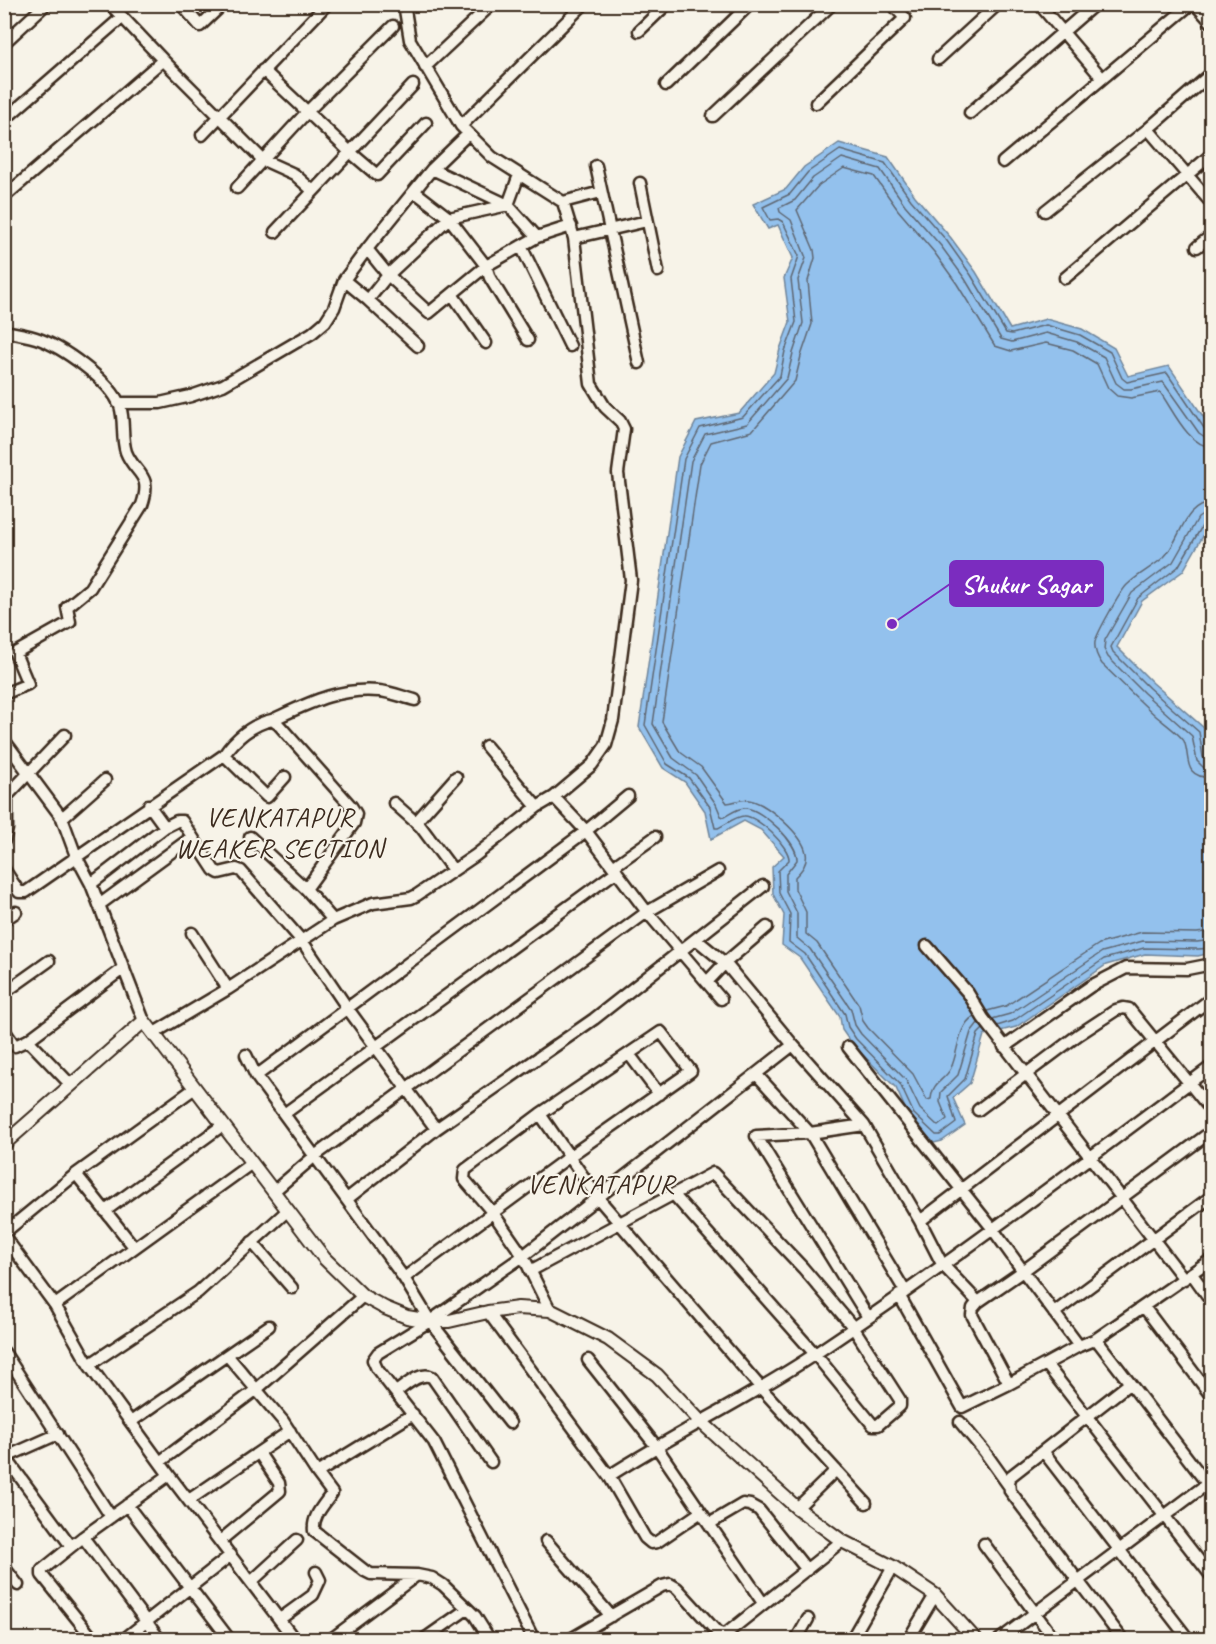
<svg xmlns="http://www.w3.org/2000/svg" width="1216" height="1644" viewBox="0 0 1216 1644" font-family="Caveat,sans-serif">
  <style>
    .water { fill: #93c1ed; stroke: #70859a; stroke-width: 1.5 }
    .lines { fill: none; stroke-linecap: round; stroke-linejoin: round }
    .shore { stroke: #5e6671; stroke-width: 1.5 }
    .minor-casing { stroke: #3b2a1e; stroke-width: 15 }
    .tertiary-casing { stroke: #3b2a1e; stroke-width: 16 }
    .minor { stroke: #f7f3e8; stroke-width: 10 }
    .tertiary { stroke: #f7f3e8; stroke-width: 12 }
    .labels { text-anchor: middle; stroke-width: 4.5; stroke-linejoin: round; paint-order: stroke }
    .neighbourhood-label { font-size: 27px; letter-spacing: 1.5px; fill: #3b2a1e; stroke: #f7f3e8 }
    .leader { fill: none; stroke: #7b2cbf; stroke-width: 2 }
    .callout-dot { fill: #7b2cbf; stroke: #f7f3e8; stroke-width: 2 }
    .callout { fill: #7b2cbf; stroke: #7b2cbf; stroke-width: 2 }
    .callout-label { font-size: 27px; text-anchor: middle; font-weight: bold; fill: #fff }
  </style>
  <rect width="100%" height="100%" fill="#f7f3e8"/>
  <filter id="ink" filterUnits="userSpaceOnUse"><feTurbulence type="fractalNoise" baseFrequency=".0167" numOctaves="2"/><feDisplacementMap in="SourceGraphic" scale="12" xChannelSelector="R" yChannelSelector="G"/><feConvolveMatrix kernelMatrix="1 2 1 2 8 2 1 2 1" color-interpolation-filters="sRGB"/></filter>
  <g filter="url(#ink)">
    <path class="water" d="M839 143 888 157 915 196 951 238 976 272 1010 329 1046 319 1082 329 1114 348 1128 376 1169 366 1211 428V522L1183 571 1142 601 1117 647 1153 683 1205 729 1212 774 1211 953 1198 956 1145 954 1106 965 1016 1027 984 1035 970 1083 953 1098 965 1125 942 1141 934 1143 909 1117 896 1088 851 1043 842 1030 840 1017 800 958 782 945 784 915 773 894 772 867 784 856 761 830 744 821 711 839 705 811 685 782 663 768 639 727 678 457 696 422 739 413 774 373 780 349 790 322 784 278 793 258 778 225 768 229 753 204 786 189 804 167Z"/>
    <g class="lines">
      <path class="shore" d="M1212 503C1183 504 1181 540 1164 557 1153 567 1138 574 1127 585 1120 592 1097 633 1095 642 1094 650 1097 657 1102 664 1120 681 1137 699 1156 716 1163 722 1180 734 1184 741 1191 757 1181 777 1212 778
        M1212 512 1204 514 1198 518 1173 562 1132 593 1105 640 1104 649 1108 657 1144 693 1192 736 1197 761 1203 767 1212 769
        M1212 520 1204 523 1178 567 1138 598 1111 647 1113 652 1149 688 1199 732 1203 757 1207 761H1212
        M987 1011 1006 1006 1099 944 1142 932 1197 933 1212 931
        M974 1016C957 1027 959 1051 951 1068 945 1081 933 1080 931 1099L927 1100 913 1074 868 1028 863 1021 859 1005 817 943 806 934V912L795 889V877C802 870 808 863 806 853 803 835 767 803 749 800 741 798 734 803 727 803L701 767 680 752 662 722 700 464 711 442 752 431 795 381 801 356 812 324 808 281 815 258 814 250 797 210 819 185 844 168 874 176 898 210 934 252 957 284 995 346 1011 351 1046 343 1073 350 1097 364 1108 388 1117 396 1131 398 1160 392C1173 410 1188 446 1212 447
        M992 1019 1010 1014 1102 952 1143 941 1197 942 1212 940
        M978 1023 971 1032 958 1075 941 1092 940 1102 947 1119 938 1126 920 1109 906 1080 861 1034 855 1025 851 1009 810 949 797 938V913L786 891V874L797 860C798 843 763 810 746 808 738 807 730 814 724 817L721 816 716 804 696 775 673 758 653 724 691 461 705 434 747 424 787 378 793 353 803 323 798 280 806 258 791 220 780 212 779 208 795 200 813 178 842 158 880 169 905 205 941 246 965 279 1001 339 1012 342 1046 333 1077 342 1104 357 1116 383 1124 389H1131L1163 382 1199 433 1205 437 1212 438
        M997 1026 1013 1021 1104 959 1144 948 1198 949 1212 948
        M983 1029 978 1034 965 1079 948 1096 956 1123 940 1135H936L914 1114 900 1084 856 1039 848 1027 845 1014 805 954 789 942 790 914 779 893 778 871 789 860C790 847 757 815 744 816 736 816 725 825 718 828H715L710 807 689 778 667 764 645 725 684 459 700 428 743 417 780 376 785 351 796 322 791 279 799 256 783 222 778 219 770 220 763 207 790 194 808 172 840 150 885 163 911 200 947 241 971 275 1006 333 1012 334 1046 325 1080 335 1110 352 1122 378 1127 382 1167 373 1204 428 1212 431"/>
      <g class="minor-casing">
        <path id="minor" d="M181 4 200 26 223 4
          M1039 4 1102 78
          M1195 4 1212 23
          M639 31 667 4
          M4 43 46 4
          M938 59 998 4
          M163 60 263 160 294 174 313 191
          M425 67 492 4
          M263 70 350 152 377 175 426 123
          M666 85 750 4
          M816 103 905 18 892 4
          M970 113 1095 4
          M713 116 832 4
          M4 120 121 18
          M461 126 584 4
          M1148 129 1212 204
          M202 135 327 4
          M1003 162 1191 4
          M596 166 639 363
          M432 169 508 205 537 237
          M640 183 658 271
          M237 188 307 112 393 26
          M414 191 449 218 486 266 537 237 571 226
          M4 197 163 60 110 4
          M563 202 601 192
          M1045 211 1148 129 1212 73
          M275 232 413 85
          M574 238 647 221
          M521 246 570 346
          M1197 247 1212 235
          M367 249 388 275 429 313 486 266 490 278 528 340
          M1065 278 1212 154
          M344 280 368 300 418 346
          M452 294 486 343
          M368 300 388 275 449 218 508 205 519 175
          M4 331C15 333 26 335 36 338 61 346 111 381 120 406 125 421 121 437 126 452 135 475 153 473 142 505L90 588 67 607 70 622 15 653 28 684 4 694
          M118 403H160L191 396 223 385 312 333 325 322 334 308 344 280 367 249 432 169 468 134
          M272 720 279 725 351 806 356 814 354 823 306 889 333 920
          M4 740 62 818 76 856 91 884 144 1021
          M486 746 537 807
          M224 755 267 797 285 777
          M554 797 586 831 647 912 721 999
          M394 803 421 827 453 870
          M149 805 165 827
          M62 818 105 780
          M416 822 456 777
          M250 837 306 889
          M4 841 7 829V796L65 735
          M614 866 655 837
          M4 869 19 892H26L224 755C235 739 252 724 272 720 307 704 339 687 379 691 391 692 403 697 415 700
          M91 884 165 827 177 821H182L214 870 219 873 236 869 241 871 302 941 348 1009 436 1129
          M99 905 192 837
          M4 920 16 912
          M192 933 228 989
          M697 940 725 963 793 1045 864 1125 810 1133 756 1136 868 1317
          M927 946 968 993 983 1018 1184 1279
          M707 982 725 963 767 927
          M4 993 49 961
          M4 1030 15 1046 28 1040
          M154 1033 228 989 333 920 373 903 411 898 417 895 476 855 537 807 554 797 592 765 606 745 613 720 631 580 618 473 624 429 620 421 605 407 591 384 574 238 563 202 492 157 461 126 410 40 404 4
          M848 1047 992 1228 1023 1271 978 1302 973 1308 972 1315 1009 1384 1079 1346
          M1004 1047 1091 986 1126 968 1187 969 1212 964
          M629 1054 659 1094
          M246 1055 256 1076 404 1278 430 1321 510 1423
          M757 1075 810 1133 905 1291
          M256 1076 586 831 628 796
          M71 1085 28 1040 124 968
          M978 1110 1078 1035 1116 1010 1123 1008 1129 1009 1212 1111
          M284 1114 617 871
          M540 1114 465 1170 464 1179 493 1213 523 1256 550 1310
          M864 1125 920 1221 942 1264 978 1302
          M1212 1131 1023 1271 1079 1346 1096 1339 1212 1490
          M76 1174 134 1247
          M274 1191 316 1155 647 912 718 871
          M347 1199 436 1129 594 1019 763 886
          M105 1211 223 1125
          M920 1221 1212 998
          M4 1233 76 1174 195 1088
          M4 1236 55 1305 89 1365 169 1475 295 1640
          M252 1242 292 1288
          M530 1271 713 1173 803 1268 853 1327 900 1400V1406L878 1425H873L815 1354 674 1195
          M1192 1274 1212 1302
          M404 1278 570 1156 691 1071 661 1032 540 1114 598 1198 761 1388 866 1503
          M899 1295 962 1407 1009 1384
          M55 1305 252 1163
          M1144 1307 1212 1397
          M488 1312 609 1476C676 1433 749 1398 815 1354 951 1263 1081 1164 1212 1066
          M1054 1313 1212 1196
          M269 1326 227 1355 283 1421 317 1473 332 1493C324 1505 312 1516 314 1531L365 1571 371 1574 417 1575 432 1578 443 1585 475 1616 490 1640
          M1096 1339 1212 1259
          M4 1352 111 1517
          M588 1360 656 1446 763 1603
          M1046 1364 1212 1577
          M89 1365 198 1292 288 1210
          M396 1392C405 1386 420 1371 432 1377L491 1462
          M132 1421 227 1355
          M960 1422 984 1451 1009 1486
          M1043 1451 1189 1640
          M4 1458 58 1434
          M6 1458 71 1546
          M161 1461 257 1389 363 1296
          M317 1473 413 1414
          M609 1476 645 1538 651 1543 657 1542 701 1512
          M189 1500 290 1431
          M127 1505 230 1640
          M797 1508 836 1470
          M709 1524 743 1504 750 1505 759 1510 807 1570
          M83 1537 160 1640
          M220 1541 280 1491 279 1483 259 1453
          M546 1541 611 1616
          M984 1544 1055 1640
          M4 1567 18 1585
          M251 1582 297 1540
          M280 1619 313 1595 320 1580 316 1572
          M94 1640 42 1575V1570L83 1537 169 1475
          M123 1640 231 1555
          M330 1640 417 1575
          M423 1640 467 1609
          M534 1640 434 1442 377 1369 373 1360 378 1353 430 1321 523 1256 793 1045
          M569 1640 662 1586 670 1584 677 1588 717 1632 722 1634 727 1633 842 1541
          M796 1640 808 1619
          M851 1640 893 1567
          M908 1640 935 1595
          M999 1640 1211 1481
          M1123 1640 1010 1491 1009 1482 1011 1476 1130 1383"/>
      </g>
      <g class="tertiary-casing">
        <path id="tertiary" d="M4 1144 144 1021 324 1258 363 1296 385 1308 407 1317 430 1321H449L488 1312 518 1308 550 1310 608 1339 657 1375 700 1421 797 1508 842 1541 893 1567 935 1595 976 1640"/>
      </g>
      <use href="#minor" class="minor"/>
      <use href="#tertiary" class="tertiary"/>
    </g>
  </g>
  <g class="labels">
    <g class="neighbourhood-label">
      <text x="280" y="826">VENKATAPUR<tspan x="280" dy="31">WEAKER SECTION</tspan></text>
      <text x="601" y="1193">VENKATAPUR</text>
    </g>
  </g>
  <path class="leader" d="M892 624L950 584"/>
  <circle class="callout-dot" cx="892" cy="624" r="6"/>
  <rect class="callout" x="950" y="561" width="153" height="45" rx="6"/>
  <g class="callout-label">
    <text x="1026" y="593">Shukur Sagar</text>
  </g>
  <rect width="1216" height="1644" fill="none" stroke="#f7f3e8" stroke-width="24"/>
  <rect x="12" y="12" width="1192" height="1620" fill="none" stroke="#3b2a1e" stroke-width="2" filter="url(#ink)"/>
</svg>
